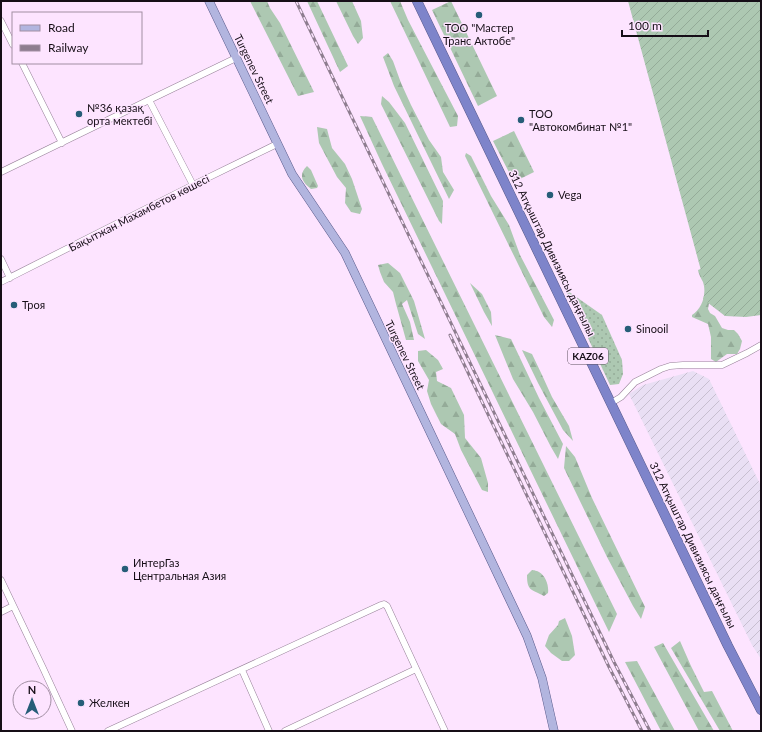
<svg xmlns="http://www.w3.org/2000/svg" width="762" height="732" viewBox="0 0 762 732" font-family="Lato,sans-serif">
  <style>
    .industrial { fill: url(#industrial-furrows) }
    .grass { fill: url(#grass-dots) }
    .forest { fill: url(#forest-firs) }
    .garden { fill: url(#garden-furrows) }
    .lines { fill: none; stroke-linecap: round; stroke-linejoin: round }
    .minor-casing { stroke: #978199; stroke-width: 7 }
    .major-casing { stroke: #5a5b8b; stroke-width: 9 }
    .highway-casing { stroke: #5a5b8b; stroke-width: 10 }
    .minor { stroke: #fff; stroke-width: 6 }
    .major { stroke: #b2b5df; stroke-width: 8 }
    .highway { stroke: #7e84ca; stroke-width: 9 }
    .rail-casing { stroke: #8e7d8f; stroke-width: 3 }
    .rail { stroke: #fde4ff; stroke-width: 1.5; stroke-dasharray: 4.5; stroke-linecap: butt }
    .poi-dot { fill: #265d78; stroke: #fde4ff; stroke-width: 1.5 }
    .labels { text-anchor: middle; stroke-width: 3; stroke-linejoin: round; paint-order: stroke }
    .shield { fill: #fde4ff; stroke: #5b4e5d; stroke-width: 1 }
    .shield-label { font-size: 10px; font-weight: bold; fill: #160e17 }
    .poi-label { font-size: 11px; fill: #160e17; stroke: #fde4ff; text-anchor: start }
    .street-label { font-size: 11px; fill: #160e17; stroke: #fde4ff }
  </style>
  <defs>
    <pattern id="industrial-furrows" width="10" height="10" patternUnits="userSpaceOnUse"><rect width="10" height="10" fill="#e9dff4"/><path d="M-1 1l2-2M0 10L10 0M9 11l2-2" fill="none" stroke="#c7bed0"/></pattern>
    <pattern id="grass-dots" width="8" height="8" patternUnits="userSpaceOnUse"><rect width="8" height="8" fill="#adc8b2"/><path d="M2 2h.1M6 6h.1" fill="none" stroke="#94ab98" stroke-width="1.8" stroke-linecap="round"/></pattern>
    <pattern id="forest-firs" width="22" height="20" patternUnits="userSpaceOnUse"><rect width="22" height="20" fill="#adc8b2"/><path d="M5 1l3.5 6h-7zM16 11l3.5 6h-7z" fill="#94ab98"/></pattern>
    <pattern id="garden-furrows" width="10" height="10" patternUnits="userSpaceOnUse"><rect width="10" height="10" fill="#adc8b2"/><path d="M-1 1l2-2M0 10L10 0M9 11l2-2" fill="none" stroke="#94ab98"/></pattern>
  </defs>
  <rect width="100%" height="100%" fill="#fde4ff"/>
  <path class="industrial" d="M693 371 709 379 761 486V659L752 645 629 394 643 385Z"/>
  <path class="grass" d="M565 289 602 315 622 360 623 374 619 384 610 385Z"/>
  <path class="forest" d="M250 1H267L270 8 280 23 314 92 298 96Z
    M307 1H317L348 66 340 72Z
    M336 1H352L361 21 363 38 358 44 353 36Z
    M390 1H400L408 20 458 116 457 126 450 127Z
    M451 1 497 96 478 106 432 10Z
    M388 53 393 61 401 83 411 105 429 140 441 157 443 172 454 190 449 199 394 86 383 57Z
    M382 96 389 102 405 123 443 201 442 224 439 221 381 104Z
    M360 116 372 117 617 614 609 632 382 164Z
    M317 127 327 129 332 148 345 164 352 179 362 209 360 214 351 212 345 203 346 188 337 177 319 143Z
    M514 131 534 172 514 182 493 141Z
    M466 153 471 156 491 196 509 225 520 255 554 320 552 327 544 317 465 156Z
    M307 166 311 170 318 186 317 188 311 189C302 182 298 175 307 166Z
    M388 263 400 273 414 301 425 339 418 334 407 300 402 304 410 322 414 340H406L396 304 393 292 384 282 380 272 378 265Z
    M703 268 710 298 708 309 710 313 715 316 722 328 728 330H734L738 334 742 341 740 349 737 354H727L716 362 711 359V337L708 324 692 317V315C702 309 707 294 703 282 701 278 699 275 698 270Z
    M470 283 482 294 491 312 492 326 484 312Z
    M495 335 511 339 539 398 563 444 558 459 551 447 533 412 513 379Z
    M426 350 438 360 443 369 436 372 437 381 451 388 464 415 465 438 481 458 488 483V492L482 490 461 450 455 434 441 424 431 404 427 391 429 380 418 361V351Z
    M522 350 532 354 542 375 552 397 569 426 573 441 563 430 538 383Z
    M566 446 575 457 592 498 645 607 641 619 633 606 607 557 564 468Z
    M532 570C533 570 538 571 539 572 546 576 549 586 548 593L544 596C531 589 527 591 527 575Z
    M565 618 572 636 575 655 569 661H562L551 653 545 646 549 635 558 625 559 621Z
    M680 641 691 666 704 692 712 691 733 731H720L671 648Z
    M663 643 714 731H699L654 647Z
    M637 661 675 731H661L625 662Z"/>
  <path class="garden" d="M628 1H761V315L746 317 725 316 703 299 706 289Z"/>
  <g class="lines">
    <g class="minor-casing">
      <path id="minor" d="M1 21 13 45
        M22 63 62 143
        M149 100 193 185
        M1 172 149 100 236 58
        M1 259 10 278
        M1 282 193 185 277 144
        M611 403 621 397 635 382 661 369 670 366 683 365H722L747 353 761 345
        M1 580 43 668 72 731
        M1 612 13 606
        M242 670 269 731
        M108 731 381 605 384 604 387 606 445 731
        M285 731 416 669"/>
    </g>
    <g class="major-casing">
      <path id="major" d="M209 1 292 174 345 253 527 636 542 678 554 731"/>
    </g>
    <g class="highway-casing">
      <path id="highway" d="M417 1 728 646 761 710"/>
    </g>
    <use href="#minor" class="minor"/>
    <use href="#major" class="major"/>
    <use href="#highway" class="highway"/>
    <g class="rail-casing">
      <path id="rail" d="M296 1 614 662 650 731
        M450 335 609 667 642 731"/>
    </g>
    <use href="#rail" class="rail"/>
  </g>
  <g class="poi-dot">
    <circle cx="479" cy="15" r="4"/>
    <circle cx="79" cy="114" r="4"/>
    <circle cx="521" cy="120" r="4"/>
    <circle cx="550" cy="195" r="4"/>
    <circle cx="14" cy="305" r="4"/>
    <circle cx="628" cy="329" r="4"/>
    <circle cx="125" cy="569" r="4"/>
    <circle cx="81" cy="703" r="4"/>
  </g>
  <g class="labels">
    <rect class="shield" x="568" y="348" width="40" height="16" rx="3"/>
    <g class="shield-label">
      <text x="588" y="360">KАZ06</text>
    </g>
    <g class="poi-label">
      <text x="479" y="32" text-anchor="middle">ТОО "Мастер<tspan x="479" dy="13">Транс Актобе"</tspan></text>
      <text x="87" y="112">№36 қазақ<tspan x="87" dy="13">орта мектебі</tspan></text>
      <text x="529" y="118">ТОО<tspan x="529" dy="13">"Автокомбинат №1"</tspan></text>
      <text x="558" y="199">Vega</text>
      <text x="22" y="309">Троя</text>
      <text x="636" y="333">Sinooil</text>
      <text x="133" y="567">ИнтерГаз<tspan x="133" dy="13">Центральная Азия</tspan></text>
      <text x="89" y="707">Желкен</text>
    </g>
    <g class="street-label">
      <text transform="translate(254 69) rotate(64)" y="4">Turgenev Street</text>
      <text transform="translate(139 213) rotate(-27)" y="4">Бақытжан Махамбетов көшесі</text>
      <text transform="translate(552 253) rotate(64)" y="4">312 Атқыштар Дивизиясы даңғылы</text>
      <text transform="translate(405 355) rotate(64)" y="4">Turgenev Street</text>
      <text transform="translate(693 545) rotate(64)" y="4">312 Атқыштар Дивизиясы даңғылы</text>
    </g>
  </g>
  <rect width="762" height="732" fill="none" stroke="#160e17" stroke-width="4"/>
  <rect x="12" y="12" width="130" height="52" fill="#fde4ff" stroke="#a18ea2"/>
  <rect x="20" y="25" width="20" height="6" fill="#b2b5df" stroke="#a18ea2"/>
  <text x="48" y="32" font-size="12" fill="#160e17">Road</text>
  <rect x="20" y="45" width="20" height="6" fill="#8e7d8f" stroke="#a18ea2"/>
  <text x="48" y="52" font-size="12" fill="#160e17">Railway</text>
  <g transform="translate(32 700)"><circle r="19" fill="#fde4ff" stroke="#a18ea2"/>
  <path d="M0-3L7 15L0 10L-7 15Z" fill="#265d78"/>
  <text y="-6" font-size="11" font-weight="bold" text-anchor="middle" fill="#160e17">N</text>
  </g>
  <path d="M622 30v6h86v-6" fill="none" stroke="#160e17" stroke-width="2"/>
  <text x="628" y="30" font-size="12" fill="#160e17" stroke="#fde4ff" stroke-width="3" paint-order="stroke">100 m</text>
</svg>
